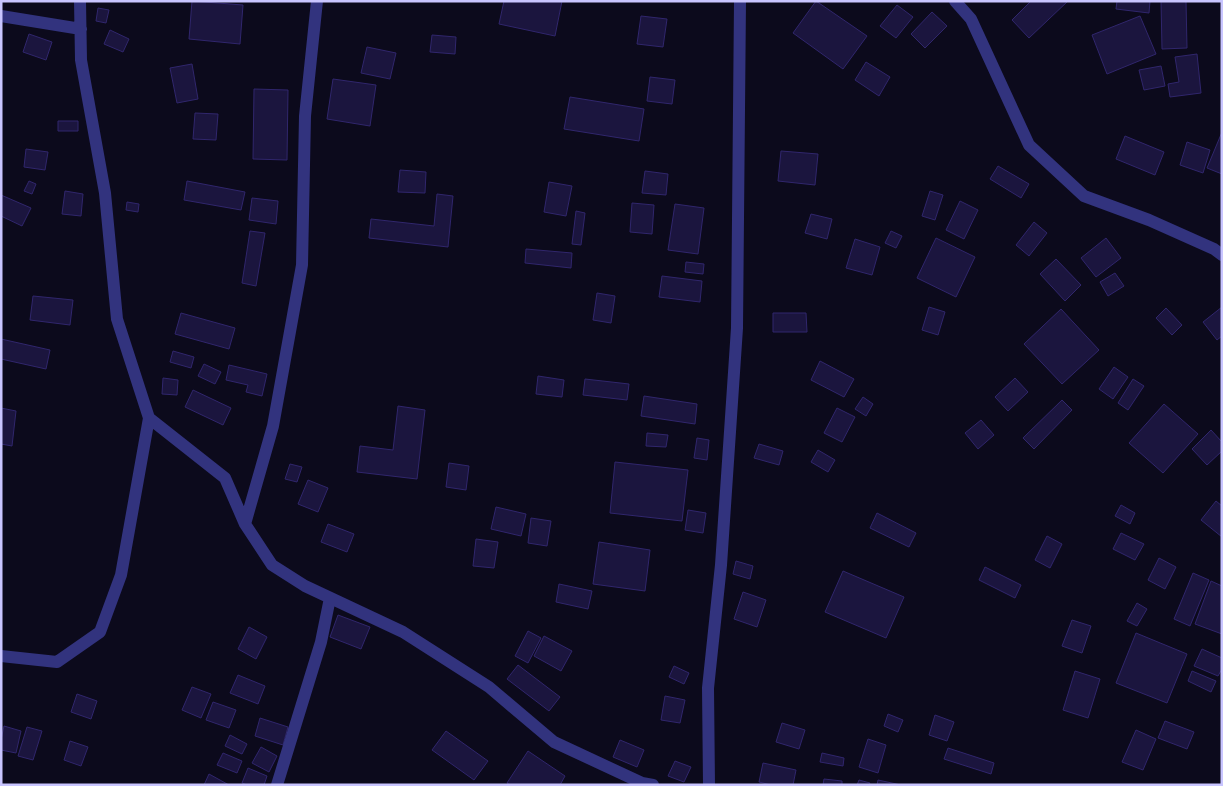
<svg xmlns="http://www.w3.org/2000/svg" width="1223" height="786" viewBox="0 0 1223 786" font-family="Arial,sans-serif">
  <style>
    .building { fill: #1b153e; stroke: #30266c }
    .lines { fill: none; stroke-linecap: round; stroke-linejoin: round }
    .minor { stroke: #32337e; stroke-width: 12 }
  </style>
  <rect width="100%" height="100%" fill="#0c0a1c"/>
  <path class="building" d="M192 1 243 5 240 44 189 39Z
    M504 1H562L555 36 499 24Z
    M816 1 867 36 843 69 793 33Z
    M1031 1H1068L1029 38 1012 20Z
    M1117 1H1150L1149 13 1116 9Z
    M1161 1H1186L1187 48 1162 49Z
    M897 5 913 17 896 38 880 26Z
    M98 8 109 10 106 23 96 21Z
    M932 12 947 26 925 48 911 34Z
    M641 16 667 19 663 47 637 44Z
    M1140 16 1156 54 1107 74 1092 35Z
    M110 30 129 39 123 52 104 44Z
    M29 34 52 42 46 60 23 52Z
    M432 35 456 37 455 54 430 52Z
    M367 47 396 53 390 79 361 73Z
    M1197 54 1201 93 1170 97 1168 84 1179 82 1175 57Z
    M866 62 890 77 879 96 855 80Z
    M192 64 198 99 177 103 170 68Z
    M1161 66 1165 86 1144 90 1139 70Z
    M650 77 675 80 672 104 647 101Z
    M333 79 376 85 370 126 327 119Z
    M254 89 288 90 287 160 253 159Z
    M570 97 644 109 639 141 564 129Z
    M195 113 218 114 216 140 193 139Z
    M58 121H78V131H58Z
    M1222 132V174L1207 168Z
    M1125 136 1164 152 1155 175 1116 159Z
    M1187 142 1210 150 1203 173 1180 165Z
    M26 149 48 152 45 170 24 167Z
    M781 151 818 154 815 185 778 181Z
    M998 166 1029 184 1021 198 990 179Z
    M400 170 426 172 425 193 398 192Z
    M645 171 668 174 666 195 642 193Z
    M29 181 36 184 32 194 24 191Z
    M187 181 245 192 241 210 184 200Z
    M549 182 572 186 566 216 544 212Z
    M65 191 83 194 81 216 62 214Z
    M930 191 943 195 935 220 922 216Z
    M437 194 453 196 448 247 369 238 371 219 434 226Z
    M1 195 31 208 22 226 1 216Z
    M252 198 278 201 276 224 249 220Z
    M960 201 978 210 964 239 946 230Z
    M127 202 139 204 138 212 126 210Z
    M632 203 654 205 652 234 630 232Z
    M675 204 704 208 698 254 668 250Z
    M576 211 585 213 581 245 572 244Z
    M811 214 832 219 827 239 805 233Z
    M1034 222 1047 233 1029 256 1016 245Z
    M250 231 265 233 256 286 242 283Z
    M891 231 902 236 896 248 885 243Z
    M936 238 975 257 956 297 917 278Z
    M1106 238 1121 258 1096 277 1081 258Z
    M855 239 880 247 872 275 846 268Z
    M526 249 572 253 571 268 525 263Z
    M1056 259 1081 285 1065 301 1040 274Z
    M686 262 704 264 703 274 685 272Z
    M1115 273 1124 286 1108 296 1100 282Z
    M662 276 702 281 700 302 659 297Z
    M597 293 615 296 611 323 593 320Z
    M33 296 73 300 70 325 30 320Z
    M929 307 945 312 938 335 922 330Z
    M1222 307V336L1217 340 1203 322Z
    M1166 308 1182 325 1172 335 1156 318Z
    M1061 309 1099 350 1062 384 1024 344Z
    M181 313 235 328 229 349 175 334Z
    M773 313H806L807 332H773Z
    M1 339 50 350 46 369 1 359Z
    M173 351 194 357 191 368 170 362Z
    M820 361 854 379 844 397 811 380Z
    M204 364 221 372 215 384 198 376Z
    M229 365 267 374 262 396 246 392 248 385 226 380Z
    M1114 367 1128 377 1113 399 1099 389Z
    M538 376 564 380 562 397 536 394Z
    M163 378 178 380 177 395 162 394Z
    M1015 378 1028 392 1008 411 995 397Z
    M585 379 629 384 627 400 583 395Z
    M1133 379 1144 386 1128 410 1118 403Z
    M193 390 231 408 223 425 185 407Z
    M644 396 697 404 695 424 641 416Z
    M863 397 873 404 866 416 855 409Z
    M1062 400 1072 410 1034 449 1023 438Z
    M1164 404 1198 434 1163 473 1129 443Z
    M398 406 425 410 417 479 357 472 360 446 393 450Z
    M1 408 16 411 12 446 1 444Z
    M837 408 855 417 842 442 824 433Z
    M981 420 994 435 978 449 965 433Z
    M1211 430 1222 442V451L1207 465 1192 449Z
    M647 433 668 435 666 447 646 446Z
    M697 438 709 440 707 460 694 458Z
    M759 444 783 451 779 465 754 458Z
    M818 450 835 460 828 472 811 462Z
    M615 462 688 470 682 521 610 513Z
    M449 463 469 466 466 490 446 487Z
    M290 464 302 467 297 482 285 479Z
    M308 480 328 488 318 512 298 504Z
    M1216 501 1222 506V537L1201 520Z
    M1121 505 1135 513 1130 524 1115 516Z
    M496 507 526 514 521 536 491 529Z
    M688 510 706 513 703 533 685 530Z
    M877 513 916 533 909 547 870 528Z
    M531 518 551 521 547 546 528 543Z
    M328 524 354 534 347 552 321 542Z
    M1121 533 1144 544 1135 560 1113 549Z
    M1047 536 1062 544 1050 568 1035 560Z
    M476 539 498 542 494 568 473 566Z
    M599 542 650 550 645 591 593 584Z
    M1159 558 1176 567 1165 589 1148 580Z
    M736 561 753 566 750 579 733 574Z
    M985 567 1021 585 1015 598 979 580Z
    M843 571 904 597 886 638 825 612Z
    M1193 573 1209 580 1190 626 1174 619Z
    M1211 581 1222 586V634L1195 624Z
    M559 584 592 591 588 609 556 602Z
    M743 592 766 600 757 627 734 619Z
    M1137 603 1147 609 1137 626 1127 621Z
    M338 615 370 627 361 649 330 637Z
    M1072 620 1091 626 1082 653 1062 646Z
    M249 627 267 637 256 659 238 649Z
    M528 631 541 638 528 663 515 656Z
    M1136 633 1187 654 1167 703 1116 683Z
    M544 636 572 651 561 671 534 656Z
    M1202 649 1222 658V669L1218 676 1194 666Z
    M518 665 560 697 549 711 507 679Z
    M674 666 689 673 684 684 669 677Z
    M1075 671 1100 679 1088 718 1063 710Z
    M1192 671 1216 681 1211 692 1188 681Z
    M238 675 265 686 258 704 230 693Z
    M192 687 211 694 201 718 182 710Z
    M77 694 97 701 91 719 71 712Z
    M665 696 685 700 680 723 661 720Z
    M213 702 236 710 229 728 206 720Z
    M888 714 903 720 898 732 884 726Z
    M935 715 954 722 947 741 929 735Z
    M260 718 288 727 283 745 255 736Z
    M1165 721 1194 732 1187 749 1158 738Z
    M782 723 805 730 799 749 776 742Z
    M4 726 21 731 16 753 1 750V740Z
    M27 727 42 731 33 760 18 756Z
    M1136 730 1156 739 1143 770 1122 762Z
    M446 731 488 761 474 780 432 750Z
    M230 735 247 744 242 754 225 746Z
    M868 739 886 745 878 773 859 767Z
    M620 740 644 750 637 767 613 757Z
    M70 741 88 747 81 766 64 760Z
    M261 747 277 756 269 772 252 763Z
    M948 748 994 763 991 774 944 759Z
    M528 751 565 776 560 785H510L507 783Z
    M223 753 242 761 237 773 217 765Z
    M822 753 844 758 843 766 820 762Z
    M675 761 691 767 684 782 668 776Z
    M763 763 796 770 793 785H771L759 782Z
    M248 768 267 776 264 785H247L242 783Z
    M209 774 229 785H204Z
    M824 779 842 781V785H823Z
    M859 780 870 783 869 785H857Z
    M878 780 901 785H877Z"/>
  <g class="lines">
    <path class="minor" d="M955 1 971 19 1029 145 1084 196 1149 220 1214 249 1222 255
      M1 16 81 29
      M149 418 225 478 245 524 272 565 305 586 403 632 489 687 554 742 642 783 653 785
      M245 524 273 426 302 265 305 116 317 1
      M1 656 57 662 100 632 121 575 149 418 117 319 105 193 81 60 80 1
      M277 785 321 642 330 598
      M709 785 708 688 721 565 737 328 740 1"/>
  </g>
  <rect width="1223" height="786" fill="none" stroke="#c9c5ff" stroke-width="5"/>
</svg>
